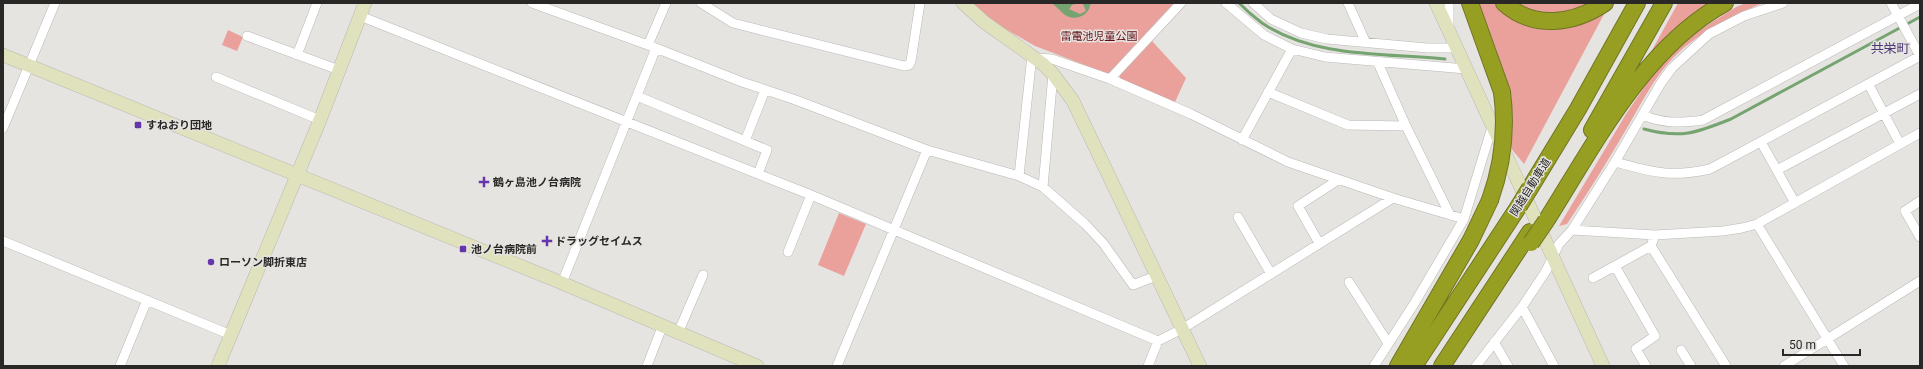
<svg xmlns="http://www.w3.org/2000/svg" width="1923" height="369" viewBox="0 0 1923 369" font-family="Roboto,'Noto Sans JP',sans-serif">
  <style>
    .green { fill: #eba19b }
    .water { fill: #75a471 }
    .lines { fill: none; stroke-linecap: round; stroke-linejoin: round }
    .stream { stroke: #75a471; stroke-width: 3 }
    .street-casing { stroke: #bab8b5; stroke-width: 10 }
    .secondary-casing { stroke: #bab8b5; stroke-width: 14 }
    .highway-casing { stroke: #707524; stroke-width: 18 }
    .street { stroke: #fff; stroke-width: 9 }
    .secondary { stroke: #e0e2bd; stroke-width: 13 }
    .highway { stroke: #979f22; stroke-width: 16 }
    .highway-bridge-casing { stroke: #707524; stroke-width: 18; stroke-linecap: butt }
    .highway-bridge { stroke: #979f22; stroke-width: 16 }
    .poi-dot { fill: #6535ac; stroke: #e6e4e1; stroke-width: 1.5 }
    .labels { text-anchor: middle; stroke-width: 3; stroke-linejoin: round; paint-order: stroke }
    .park-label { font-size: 11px; fill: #620b10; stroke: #e6e4e1 }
    .poi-label { font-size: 11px; font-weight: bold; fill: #292827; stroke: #e6e4e1; text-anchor: start }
    .street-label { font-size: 11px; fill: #292827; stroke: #e6e4e1 }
    .quarter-label { font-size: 13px; fill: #4c3875; stroke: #e6e4e1 }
  </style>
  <rect width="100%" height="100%" fill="#e6e4e1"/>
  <path class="green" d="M972 3H1174L1108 74 1035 46 990 20Z
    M1477 3H1610L1524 164 1510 147 1509 99 1496 49Z
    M1678 3H1709C1688 17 1669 33 1651 52Z
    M1746 3H1762C1731 17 1699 32 1674 57 1653 78 1639 108 1624 133 1606 164 1587 194 1567 224L1559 226 1626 114 1656 70 1695 33 1736 7Z
    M228 30 243 37 237 51 222 45Z
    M1152 41 1186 78 1175 102 1121 80 1119 75Z
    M839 213 866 224 844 276 818 265Z"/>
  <path class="water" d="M1051 3H1078L1072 5 1069 9 1080 14 1086 11 1083 4 1079 3H1093L1090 5C1089 15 1076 21 1067 16 1061 13 1057 6 1051 3Z"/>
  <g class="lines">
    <path class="stream" d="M1239 3C1246 10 1254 17 1262 23 1314 58 1384 53 1445 59
      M1644 129C1681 139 1696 133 1731 119L1920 17"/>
    <g class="street-casing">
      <path id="street" d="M532 3 648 45 742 82 793 99 927 150 1019 176 1043 187 1085 224 1103 243 1133 285 1156 276
        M701 3 733 23 904 66 909 65 911 61 920 3
        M1226 3 1264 35 1292 49 1325 57 1466 69
        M1253 3 1271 19 1301 33 1327 39 1427 48H1456
        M1348 3 1366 43
        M1449 3V28
        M1891 3 1920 56
        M360 16 811 195 1158 341 1182 329 1393 198
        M247 36 339 70
        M648 45 666 3
        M297 55 317 3
        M1036 58 1052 59 1110 79 1191 114 1288 162 1393 198 1464 219
        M1378 63 1406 126 1450 215
        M216 77 320 120
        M1110 79 1181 3
        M1869 85 1900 144
        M1268 92 1348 125 1406 126
        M637 96 767 150 758 174
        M1643 115C1663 124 1682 123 1703 120L1920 4
        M3 128 55 3
        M1242 140 1292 49
        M745 141 765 90
        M1761 142 1795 203
        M1615 162C1653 172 1670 178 1710 169L1920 56
        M1777 170 1920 94
        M1019 176 1032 55
        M1043 187 1053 74
        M1920 201 1905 211 1920 237
        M1238 217 1271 274
        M1757 224 1844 366
        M1572 230 1655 235 1723 231 1742 228 1757 224 1920 133
        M1655 235 1651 246 1726 366
        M3 241 231 335
        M1319 243 1298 206 1338 180
        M788 252 811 195
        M1615 266 1655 336 1636 349 1646 366
        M1593 278 1651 246
        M1349 282 1388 343
        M562 283 656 48
        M1522 307 1554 366
        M678 333 703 275
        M1494 342 1508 366
        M1681 350 1691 366
        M120 366 147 300
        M647 366 662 327
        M837 366 927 150
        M1148 366 1158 341
        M1374 366 1414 304 1464 219 1492 127
        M1476 366 1522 307 1546 271 1559 244 1572 230 1615 162 1661 83 1672 68 1709 34 1744 16 1783 3
        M1784 366 1920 281"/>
    </g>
    <g class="secondary-casing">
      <path id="secondary" d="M963 3 984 22 1043 64 1053 74 1073 101 1200 366
        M1436 3 1603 366
        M3 55 562 283 757 366
        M218 366 320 120 365 3"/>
    </g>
    <g class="highway-casing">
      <path id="highway" d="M1470 3 1502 92
        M1504 3C1534 30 1574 24 1605 3
        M1592 130 1664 3
        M1530 188 1578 109 1637 3
        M1546 221C1594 145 1644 47 1725 3
        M1398 366 1471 240 1490 200
        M1414 366 1519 206
        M1442 366 1530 232"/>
    </g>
    <use href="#street" class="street"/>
    <use href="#secondary" class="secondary"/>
    <use href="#highway" class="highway"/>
    <g class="highway-bridge-casing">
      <path id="highway-bridge" d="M1490 200C1503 164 1507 130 1502 92
        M1519 206 1530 188
        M1531 243 1546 221"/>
    </g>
    <use href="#highway-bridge" class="highway-bridge"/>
  </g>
  <g class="poi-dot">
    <rect x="134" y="121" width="8" height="8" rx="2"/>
    <path d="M482 176h4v4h4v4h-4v4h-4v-4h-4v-4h4z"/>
    <path d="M545 235h4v4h4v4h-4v4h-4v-4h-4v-4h4z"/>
    <rect x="459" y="245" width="8" height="8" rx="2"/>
    <circle cx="211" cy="262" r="4"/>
  </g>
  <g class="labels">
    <g class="park-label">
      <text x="1099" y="40">雷電池児童公園</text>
    </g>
    <g class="poi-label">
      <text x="146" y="129">すねおり団地</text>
      <text x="493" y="186">鶴ヶ島池ノ台病院</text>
      <text x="555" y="245">ドラッグセイムス</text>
      <text x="471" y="253">池ノ台病院前</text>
      <text x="219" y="266">ローソン脚折東店</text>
    </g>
    <g class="street-label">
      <text transform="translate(1530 187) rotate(-58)" y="4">関越自動車道</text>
    </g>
    <g class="quarter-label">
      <text x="1890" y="53">共栄町</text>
    </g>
  </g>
  <rect width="1923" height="369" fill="none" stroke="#292827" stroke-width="8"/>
  <path d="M1783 349v6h77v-6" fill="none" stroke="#292827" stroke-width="2"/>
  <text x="1789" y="349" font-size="12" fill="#292827" stroke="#e6e4e1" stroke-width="3" paint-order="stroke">50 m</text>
</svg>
